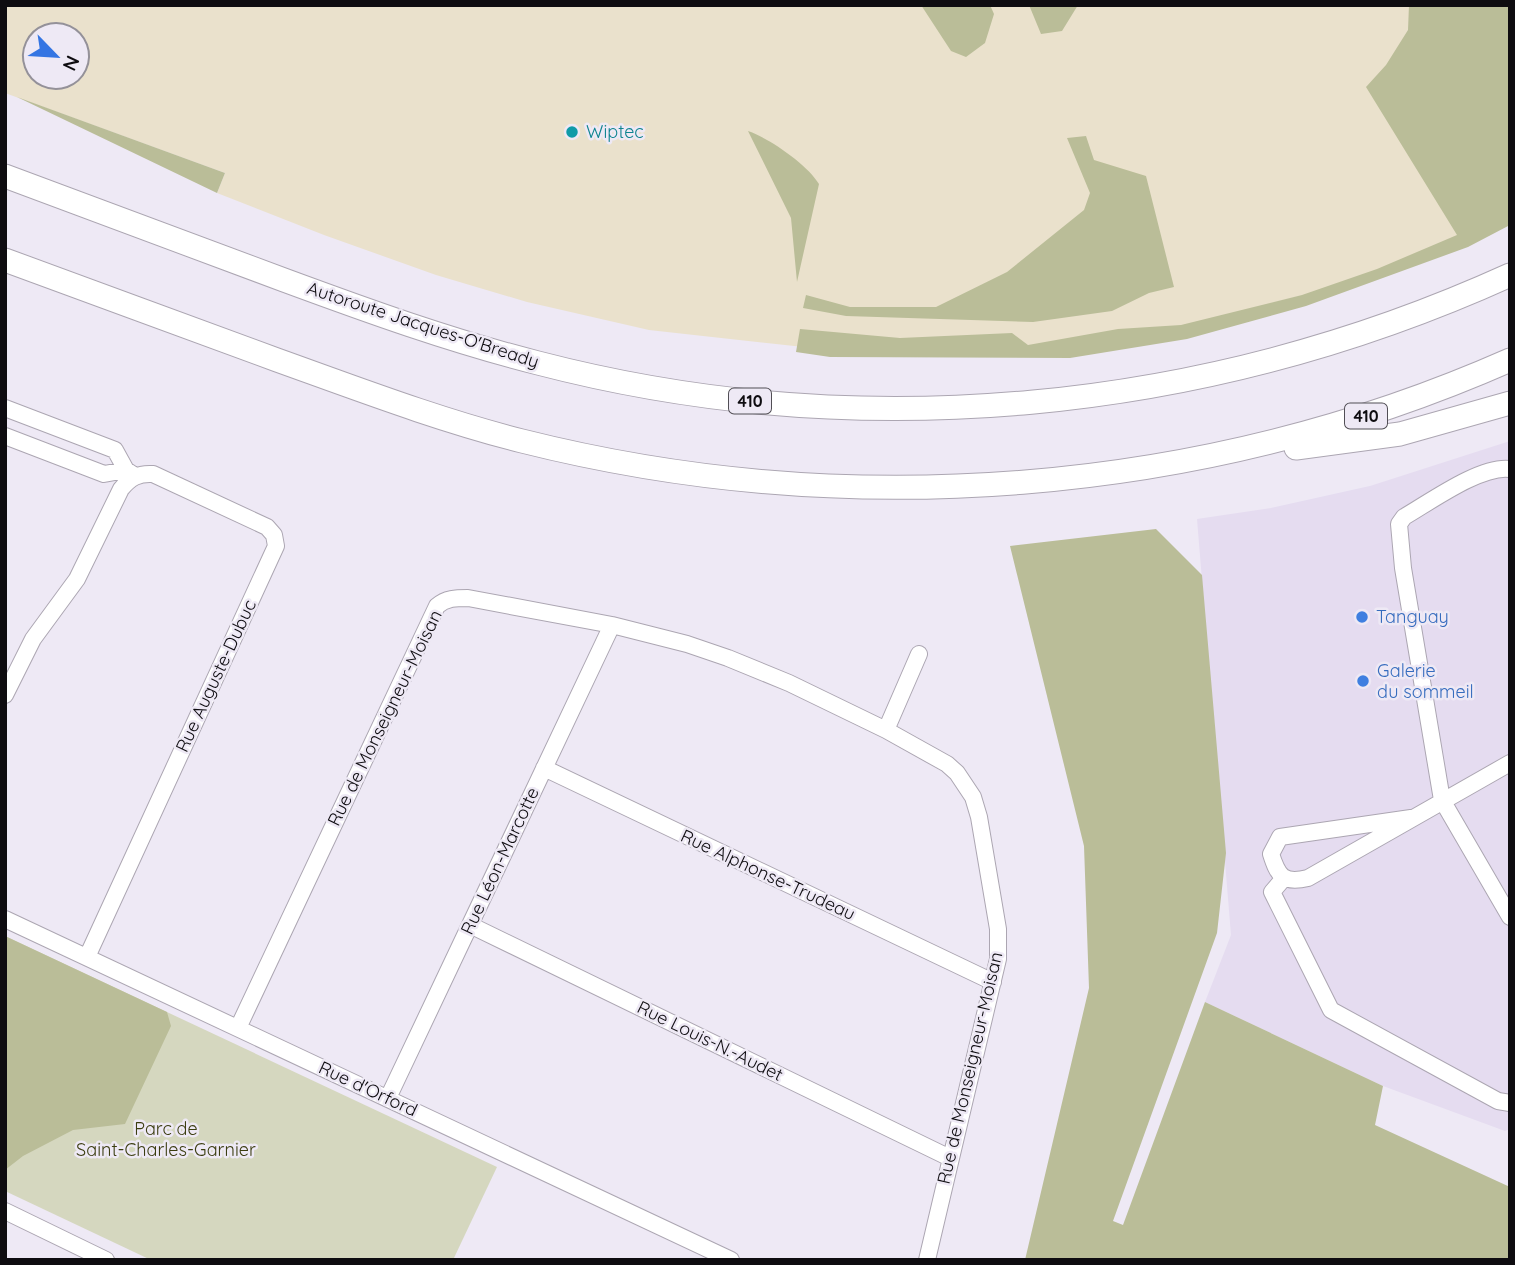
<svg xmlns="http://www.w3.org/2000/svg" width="1515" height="1265" viewBox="0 0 1515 1265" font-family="Quicksand,sans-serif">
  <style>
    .built { fill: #e5dcf0 }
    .industrial { fill: #eae1cc; fill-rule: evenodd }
    .green { fill: #d5d7bf }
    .forest { fill: #babd98 }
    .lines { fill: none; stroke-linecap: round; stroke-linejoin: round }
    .minor-casing { stroke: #aca6b2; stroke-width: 18 }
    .highway-casing { stroke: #aca6b2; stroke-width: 25 }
    .minor { stroke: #fff; stroke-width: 16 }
    .highway { stroke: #fff; stroke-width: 23 }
    .culture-dot { fill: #0f9aa8; stroke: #eee9f5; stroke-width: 2.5 }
    .shop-dot { fill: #3f7fe0; stroke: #eee9f5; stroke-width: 2.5 }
    .labels { text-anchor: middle; stroke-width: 5; stroke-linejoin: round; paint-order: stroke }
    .shield { fill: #eee9f5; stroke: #514e55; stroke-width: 2 }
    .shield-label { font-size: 16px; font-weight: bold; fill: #0e0c10 }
    .culture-label { font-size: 18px; fill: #0d838f; stroke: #eee9f5; text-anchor: start }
    .street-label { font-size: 18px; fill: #0e0c10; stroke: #eee9f5 }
    .shop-label { font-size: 18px; fill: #366cbe; stroke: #eee9f5; text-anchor: start }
    .park-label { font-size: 18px; fill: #3b3d10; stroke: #eee9f5 }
  </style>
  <rect width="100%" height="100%" fill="#eee9f5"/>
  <path class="built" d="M1510 441V1129L1505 1131 1383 1086 1205 1002 1231 935 1197 519 1271 508 1370 486Z"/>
  <path class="industrial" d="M5 5H1510V218L1261 317 1029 351 831 350 649 330 527 302 436 275 324 235 217 193 225 173 5 93ZM35 35H77V77H35Z"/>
  <path class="green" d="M5 936 497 1167 453 1260H151L5 1191Z"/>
  <path class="forest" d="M921 5H990L994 14 985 43 966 57 951 51Z
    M1029 5H1078L1062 31 1041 34Z
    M1409 5H1510V225L1468 247 1306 306 1187 339 1070 358 830 357 796 352 800 329 900 338 1012 333 1028 345 1118 329 1181 325 1302 295 1377 269 1457 235 1366 87 1386 65 1408 30Z
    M17 97 225 173 217 193Z
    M748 131C769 138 808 165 819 184L797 282 791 218Z
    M1086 136 1094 160 1146 176 1174 287 1149 293 1112 311 1033 322 846 316 803 308 806 295 850 307H936L1007 272 1084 210 1090 193 1067 138Z
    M1156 529 1202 575 1226 853 1217 933 1113 1221 1123 1225 1205 1002 1383 1086 1375 1125 1510 1187V1260H1025L1089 988 1084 846 1010 546Z
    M5 936 167 1012 171 1026 125 1124 73 1130 23 1156 5 1170Z"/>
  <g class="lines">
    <g class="minor-casing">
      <path id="minor" d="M5 408 115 450 126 470 135 476
        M5 436 104 474 126 470
        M1510 469C1481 465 1430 502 1404 517L1399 524 1403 568 1442 800 1510 917
        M5 695 33 639 77 579 121 489C130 478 138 473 153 474L267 527 274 535 276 546 87 957
        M886 730 919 654
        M544 768 993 982
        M1411 818 1280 837 1271 854C1278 876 1283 884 1308 878L1510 763
        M1284 878 1272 892 1331 1010 1498 1101 1510 1103
        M5 919 731 1260
        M470 925 950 1158
        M238 1028 437 606C446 598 456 598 468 598L612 625 687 644 728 658 789 683 886 730 947 764 957 773 973 797 979 817 998 929V959L927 1260
        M388 1098 612 625
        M5 1211 106 1260"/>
    </g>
    <g class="highway-casing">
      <path id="highway" d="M5 176C98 211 191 246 284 280 368 311 451 341 538 363 861 447 1206 413 1510 275
        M5 260C96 293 186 327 277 360 358 389 439 420 522 441 848 523 1202 496 1510 360
        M1296 448 1400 434 1510 403"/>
    </g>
    <use href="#minor" class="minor"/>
    <use href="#highway" class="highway"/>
  </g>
  <circle class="culture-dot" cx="572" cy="132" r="7"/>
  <g class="shop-dot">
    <circle cx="1362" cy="617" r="7"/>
    <circle cx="1363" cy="681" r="7"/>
  </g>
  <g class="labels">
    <g class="shield">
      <rect x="729" y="388.5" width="42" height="25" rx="5"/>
      <rect x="1345" y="403.5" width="42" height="25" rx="5"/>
    </g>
    <g class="shield-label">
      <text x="750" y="407">410</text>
      <text x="1366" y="422">410</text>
    </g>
    <g class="culture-label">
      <text x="586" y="138">Wiptec</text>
    </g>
    <g class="street-label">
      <text transform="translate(423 325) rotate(18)" y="6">Autoroute Jacques-O'Bready</text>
      <text transform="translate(216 676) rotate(-65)" y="6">Rue Auguste-Dubuc</text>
      <text transform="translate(385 718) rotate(-64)" y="6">Rue de Monseigneur-Moisan</text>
      <text transform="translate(500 861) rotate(-65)" y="6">Rue Léon-Marcotte</text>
      <text transform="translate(768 875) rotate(25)" y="6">Rue Alphonse-Trudeau</text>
      <text transform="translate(710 1041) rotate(26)" y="6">Rue Louis-N.-Audet</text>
      <text transform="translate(970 1068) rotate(-77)" y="6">Rue de Monseigneur-Moisan</text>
      <text transform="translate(368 1089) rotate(25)" y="6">Rue d'Orford</text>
    </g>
    <g class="shop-label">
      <text x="1376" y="623">Tanguay</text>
      <text x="1377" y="677">Galerie<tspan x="1377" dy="21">du sommeil</tspan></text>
    </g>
    <g class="park-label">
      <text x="166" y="1135">Parc de<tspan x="166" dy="21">Saint-Charles-Garnier</tspan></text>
    </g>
  </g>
  <rect width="1515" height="1265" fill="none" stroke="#0e0c10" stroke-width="14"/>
  <g transform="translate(56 56) rotate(115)"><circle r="33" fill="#eee9f5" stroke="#949199" stroke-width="2"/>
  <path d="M0-5L12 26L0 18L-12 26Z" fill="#3475e3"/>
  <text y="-10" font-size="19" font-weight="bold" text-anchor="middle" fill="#0e0c10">N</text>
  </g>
</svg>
